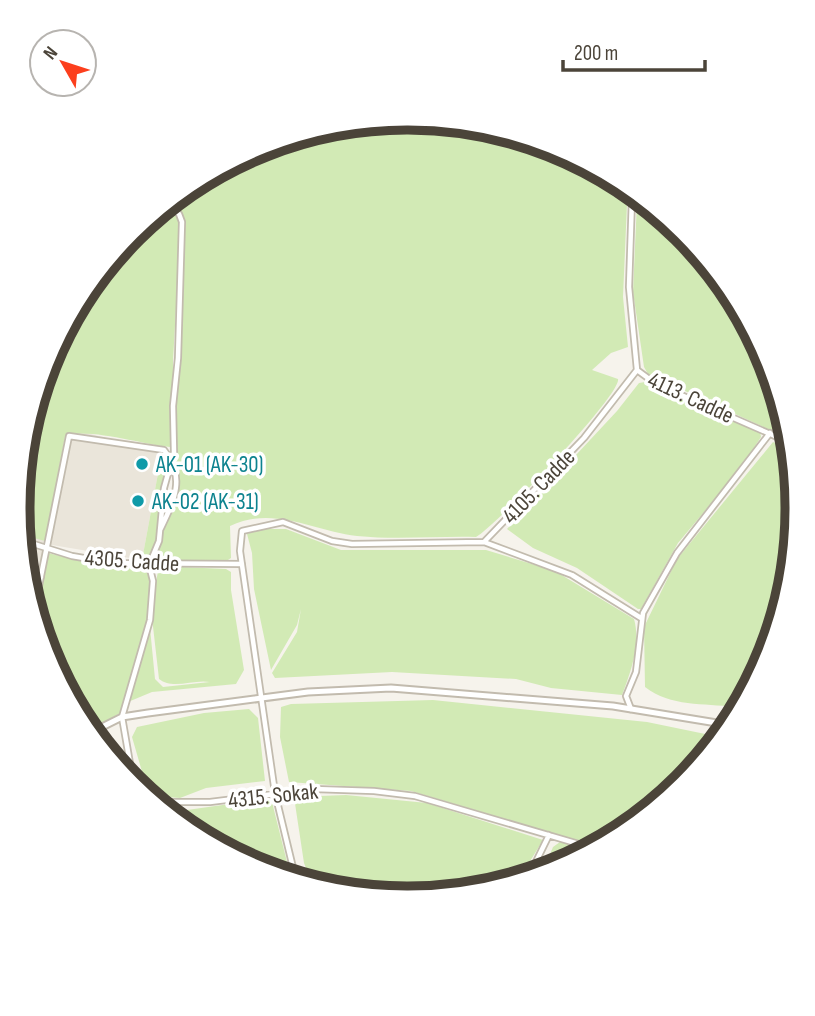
<svg xmlns="http://www.w3.org/2000/svg" width="815" height="1016" viewBox="0 0 815 1016" font-family="'Sofia Sans Condensed',sans-serif">
  <style>
    .residential { fill: #eae5da }
    .green { fill: #d2eab5 }
    .lines { fill: none; stroke-linecap: round; stroke-linejoin: round }
    .minor-casing { stroke: #c2bbae; stroke-width: 8 }
    .tertiary-casing { stroke: #c2bbae; stroke-width: 9 }
    .minor { stroke: #fff; stroke-width: 4.5 }
    .tertiary { stroke: #fff; stroke-width: 5 }
    .culture-dot { fill: #0f9aa8; stroke: #fff; stroke-width: 2.5 }
    .labels { text-anchor: middle; stroke-width: 7; stroke-linejoin: round; paint-order: stroke }
    .street-label { font-size: 23px; fill: #4b4439; stroke: #fff }
    .culture-label { font-size: 23px; fill: #0d838f; stroke: #fff; text-anchor: start }
    .rim { fill: none; stroke: #4b4439; stroke-width: 9 }
  </style>
  <rect width="100%" height="100%" fill="#f6f3ec"/>
  <path class="residential" d="M35 420 162 452 142 560 46 544 35 594 18 508Z"/>
  <path class="green" d="M408 118 557 148 630 197 627 204 623 297 628 347 611 353 592 370 618 379C622 394 496 526 476 537 436 536 396 540 357 536 314 531 273 505 230 526L231 558 228 560H161L158 552 163 528 179 496 174 460V415L183 241 180 212 171 206 259 148Z
    M637 201 684 233 768 359 783 436 648 374 644 367 633 292Z
    M168 208 181 220 173 361V443L170 447C145 445 87 427 65 436L45 541 23 535 18 508 47 358 132 232Z
    M645 382 760 431 761 437 741 468 678 543 641 609H638L577 568 533 548 507 529 617 411 639 383Z
    M773 442 786 448 797 508 768 658 735 707C703 703 671 707 645 687L644 627 677 559Z
    M162 452 168 462 154 552 142 560Z
    M259 529H286L341 550H486L555 571 634 619C641 643 631 672 622 695L551 688 516 679 392 672 275 678 272 673 297 632 301 609 297 625 271 670 254 589 252 553 247 534Z
    M48 553 112 569 144 568C164 589 129 685 120 713L94 728 47 657 38 611Z
    M159 566 226 569 231 572V590L244 670 236 684 152 692 128 702 150 628 155 679 163 687 210 682C193 679 173 690 159 679L151 609Z
    M433 700 647 722 715 736 683 784 592 845 411 791 289 782 280 737 281 707 291 704Z
    M249 709 258 718 265 781 206 788 180 798 167 797 145 782 132 737 137 727 204 713Z
    M346 795 427 803 543 840 521 876 407 898 310 878 304 863 294 797Z
    M271 798 290 874 258 868 165 806 180 811Z
    M560 842 586 849 556 868 543 871 553 847Z"/>
  <g class="lines">
    <g class="minor-casing">
      <path id="minor" d="M170 207 179 214 182 222 178 358 173 406 174 452 164 488 159 541 149 565 153 581 150 620 122 717 131 769 138 781 154 795 170 802H210L314 789 374 791 415 796 589 847
        M637 370 656 384 784 440
        M24 541 72 556 113 563 242 564
        M484 542 572 575 641 618
        M31 575 41 577
        M36 601 69 436 164 450C187 477 173 503 160 530
        M631 709 626 696 636 672 643 613 677 553 770 433
        M530 874 549 835
        M295 876 275 793 240 551 242 531 283 522 332 541 352 544 484 542 584 438 637 370 629 287 632 198"/>
    </g>
    <g class="tertiary-casing">
      <path id="tertiary" d="M96 730 122 717 148 713 308 692 391 688 613 706 723 724"/>
    </g>
    <use href="#minor" class="minor"/>
    <use href="#tertiary" class="tertiary"/>
  </g>
  <g class="culture-dot">
    <circle cx="142" cy="464" r="7"/>
    <circle cx="138" cy="501" r="7"/>
  </g>
  <g class="labels">
    <g class="street-label">
      <text transform="translate(691 397) rotate(25)" y="8">4113. Cadde</text>
      <text transform="translate(538 486) rotate(-46)" y="8">4105. Cadde</text>
      <text transform="translate(132 560) rotate(4)" y="8">4305. Cadde</text>
      <text transform="translate(273 795) rotate(-6)" y="8">4315. Sokak</text>
    </g>
    <g class="culture-label">
      <text x="156" y="472">AK-01 (AK-30)</text>
      <text x="152" y="509">AK-02 (AK-31)</text>
    </g>
  </g>
  <path d="M0 0H815V1016H0ZM407 130H408A377 377 0 0 1 785 507V509A377 377 0 0 1 408 886H407A377 377 0 0 1 30 509V507A377 377 0 0 1 407 130Z" fill="#fff" fill-rule="evenodd"/>
  <path class="rim" d="M407 130H408A377 377 0 0 1 785 507V509A377 377 0 0 1 408 886H407A377 377 0 0 1 30 509V507A377 377 0 0 1 407 130Z"/>
  <g transform="translate(63 63) rotate(309)"><circle r="33" fill="#ffffff" stroke="#b7b4b0" stroke-width="2"/>
  <path d="M0-5L12 26L0 18L-12 26Z" fill="#fc3f1d"/>
  <text y="-10" font-size="19" font-weight="bold" text-anchor="middle" fill="#4b4439">N</text>
  </g>
  <path d="M563 60v10h142v-10" fill="none" stroke="#4b4439" stroke-width="3.5"/>
  <text x="574" y="60" font-size="21" fill="#4b4439" stroke="#ffffff" stroke-width="5" paint-order="stroke">200 m</text>
</svg>
